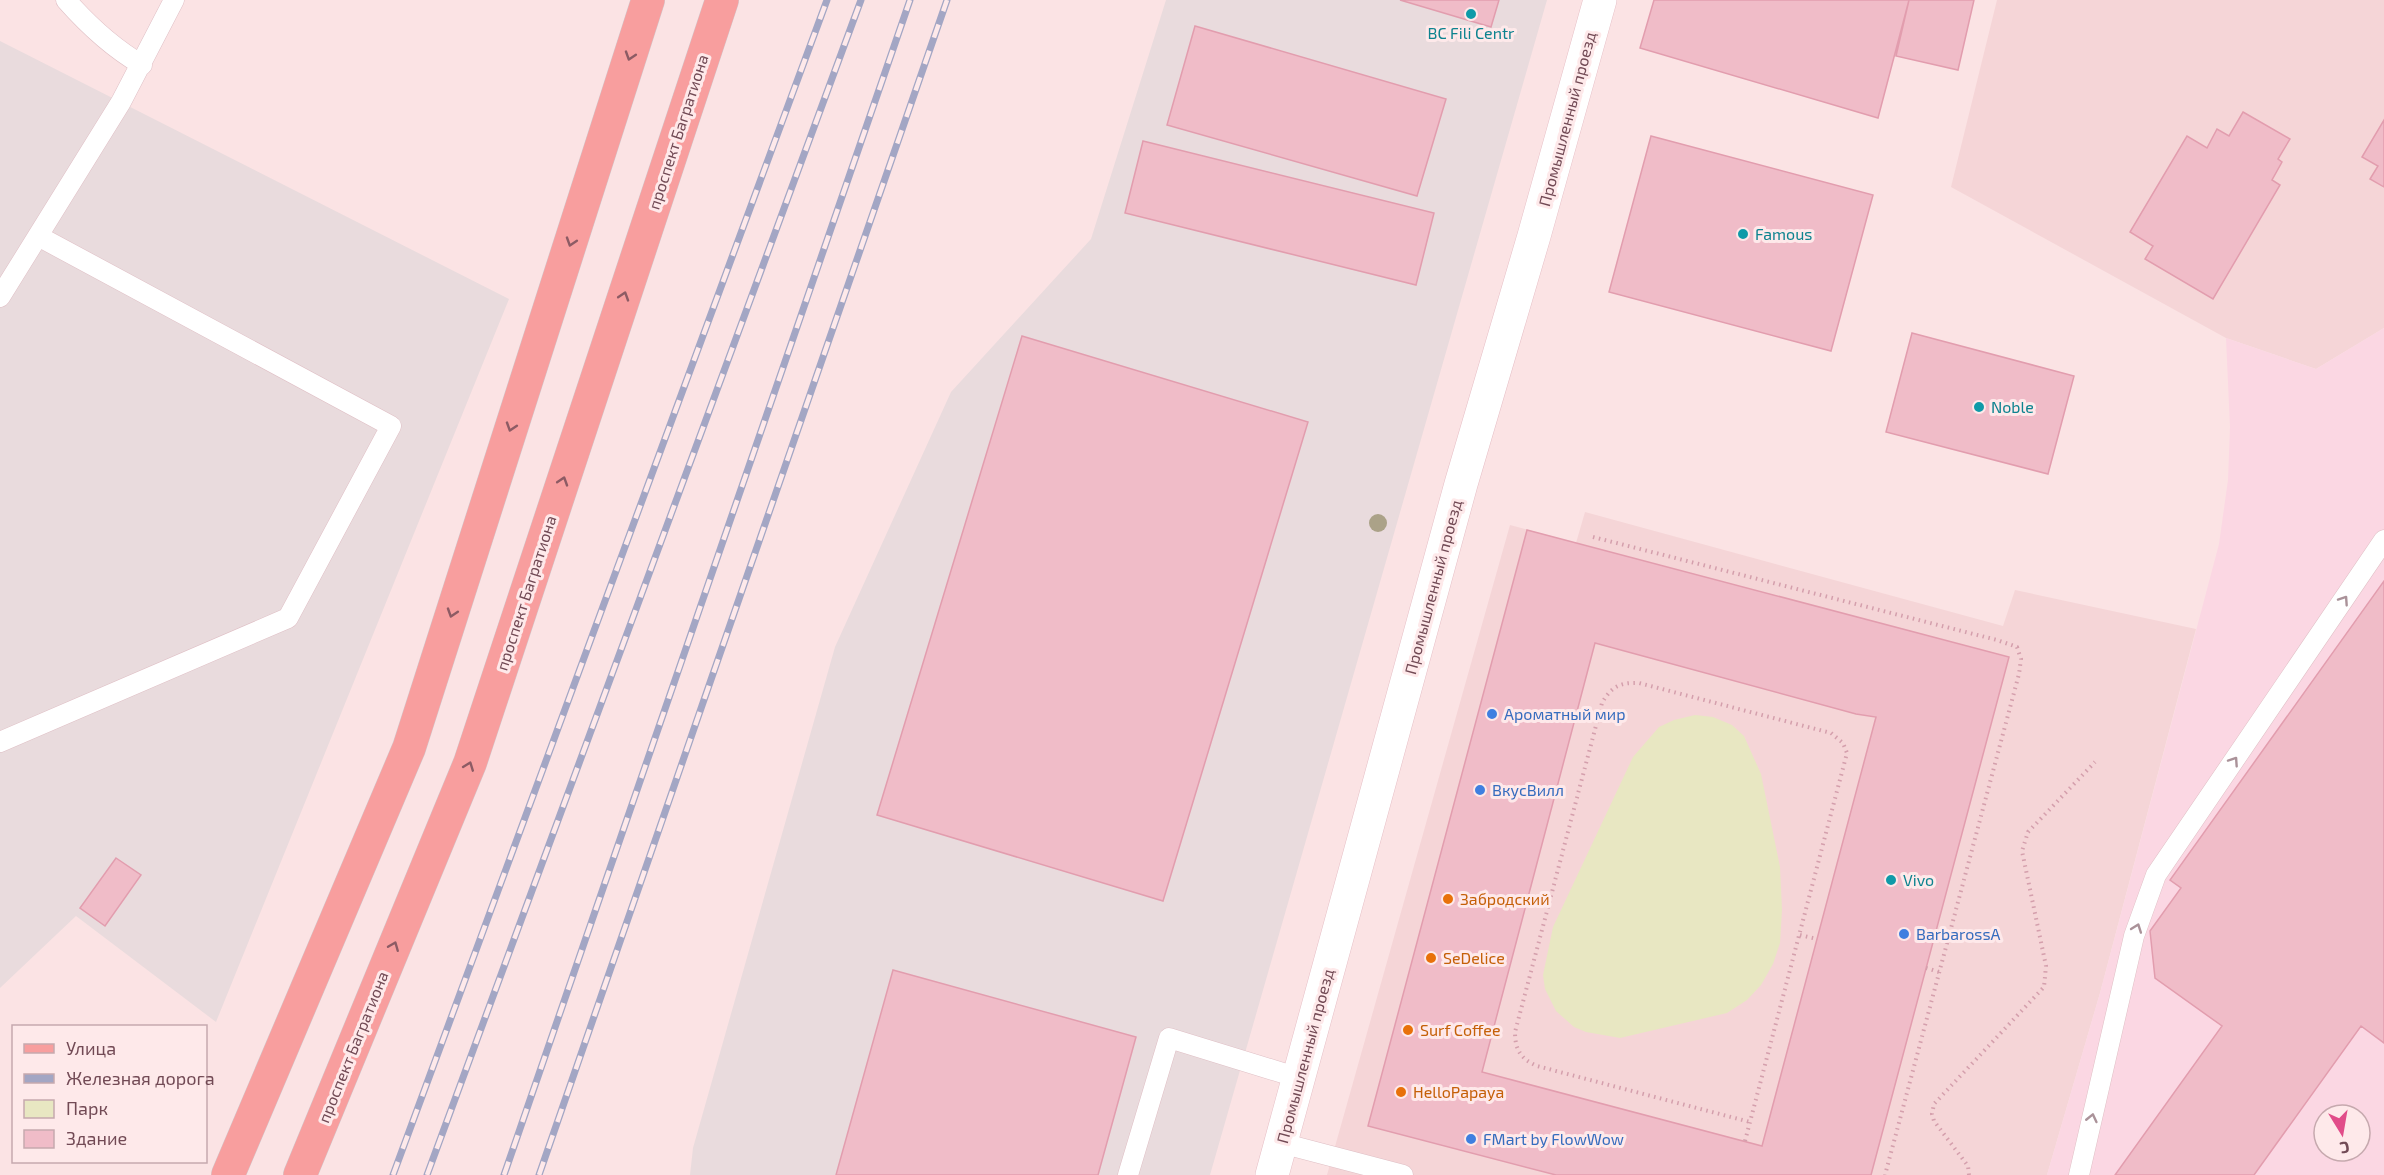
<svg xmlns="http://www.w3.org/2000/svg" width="2384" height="1175" viewBox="0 0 2384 1175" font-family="'Exo 2',sans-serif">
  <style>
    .residential { fill: #f5d5d7 }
    .commercial { fill: #fbd7e3; fill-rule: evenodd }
    .industrial { fill: #e9dbdd }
    .green { fill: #e8e7c2 }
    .building { fill: #f0bcc8; stroke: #e29dae; stroke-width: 1.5; fill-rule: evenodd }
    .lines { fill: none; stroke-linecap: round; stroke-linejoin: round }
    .lane-casing { stroke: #dfbfc5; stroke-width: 21 }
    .secondary-casing { stroke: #e6bfc6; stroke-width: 34 }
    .primary-casing { stroke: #d2c5c9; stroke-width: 34 }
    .path { stroke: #d49fac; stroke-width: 4; stroke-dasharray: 1.5 4.5; stroke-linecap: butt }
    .lane { stroke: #fff; stroke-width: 20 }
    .secondary { stroke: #fff; stroke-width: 33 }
    .primary { stroke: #f89e9e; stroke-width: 33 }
    .rail-casing { stroke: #a3a6c4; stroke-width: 7 }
    .rail { stroke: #fee9ea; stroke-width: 4.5; stroke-dasharray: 14; stroke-linecap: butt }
    .tree { fill: #aba288 }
    .oneway { stroke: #8d5b64 }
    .oneway2 { stroke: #aa9299 }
    .culture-dot { fill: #0f9aa8; stroke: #fee9ea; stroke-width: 2 }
    .shop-dot { fill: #3f7fe0; stroke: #fee9ea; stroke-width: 2 }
    .food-dot { fill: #e8710a; stroke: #fee9ea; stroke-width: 2 }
    .labels { text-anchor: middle; stroke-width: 6; stroke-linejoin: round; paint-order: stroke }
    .culture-label { font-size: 16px; fill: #0d838f; stroke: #fee9ea; text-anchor: start }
    .street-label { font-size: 16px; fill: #724a55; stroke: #fee9ea }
    .shop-label { font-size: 16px; fill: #366cbe; stroke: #fee9ea; text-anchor: start }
    .food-label { font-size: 16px; fill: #c56008; stroke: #fee9ea; text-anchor: start }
  </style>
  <rect width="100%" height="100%" fill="#fbe3e4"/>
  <path class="residential" d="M1997 0H2384V328L2316 369 2226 338 1951 187Z
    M1585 512 2003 626 2015 590 2196 629 2100 993 2047 1175H1327L1510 525 1576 543Z"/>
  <path class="commercial" d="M2384 328V1175H2047L2100 993 2219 544 2228 480 2230 427 2226 338 2316 369ZM2324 1115H2360V1151H2324Z"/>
  <path class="industrial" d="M1166 0H1547L1210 1175H690L693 1148 835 647 951 392 1091 239Z
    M0 41 509 299 216 1022 76 916 0 988Z"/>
  <path class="green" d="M1695 715 1713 717 1732 725 1744 736 1761 774 1780 867 1782 910 1780 943 1773 964 1761 985 1747 1000 1727 1013 1620 1038 1586 1032 1574 1027 1556 1011 1545 989 1543 975 1553 927 1633 757 1659 727 1674 720Z"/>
  <path class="building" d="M1400 0H1499L1491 27Z
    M1654 0H1909L1878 118 1640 48Z
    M1909 0H1974L1958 70 1896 56Z
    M1195 26 1446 99 1417 196 1167 125Z
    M2243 112 2290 139 2278 159 2282 162 2272 180 2280 185 2213 299 2145 259 2153 246 2130 232 2187 136 2207 148 2217 129 2229 136Z
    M2384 120V187L2370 179 2378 166 2362 157Z
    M1651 136 1873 195 1831 351 1609 292Z
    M1143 141 1434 213 1416 285 1125 213Z
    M1912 333 2074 376 2048 474 1886 432Z
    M1022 336 1308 422 1163 901 877 815Z
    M1527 530 2009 657 1871 1175H1556L1368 1126ZM1595 643 1856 714 1876 717 1762 1146 1482 1072Z
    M2384 581V1043L2361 1026 2254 1175H2115L2222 1026 2155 978 2150 931 2181 888 2170 880Z
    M116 858 141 875 105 926 80 908Z
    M893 970 1136 1037 1098 1175H836Z"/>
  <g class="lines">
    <g class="lane-casing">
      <path id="lane" d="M66 0C88 25 113 48 142 65
        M0 297 121 102 174 0
        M0 742 288 618 391 426 38 236
        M1281 1143 1403 1175
        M1128 1175 1169 1038 1299 1078
        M2079 1175 2134 936 2156 875 2384 540"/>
    </g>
    <g class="secondary-casing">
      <path id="secondary" d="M1272 1175 1461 484 1534 236 1600 0"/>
    </g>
    <g class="primary-casing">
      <path id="primary" d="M228 1175 409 748 648 0
        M300 1175 470 763 722 0"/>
    </g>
    <path class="path" d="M1593 537 1997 640 2017 647 2021 659 2019 674 1885 1175
      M1800 935 1817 939
      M1926 968 1939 972
      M1745 1141 1847 753 1843 743 1831 733 1639 683C1620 682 1611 687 1602 703L1515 1032C1515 1050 1521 1059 1537 1066L1750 1122
      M1969 1175 1968 1166 1934 1121 1932 1114 1934 1104 2044 987 2046 966 2022 851 2028 832 2095 762"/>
    <use href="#lane" class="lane"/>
    <use href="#secondary" class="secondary"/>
    <use href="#primary" class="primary"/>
    <g class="rail-casing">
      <path id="rail" d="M393 1175 827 0
        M427 1175 861 0
        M504 1175 910 0
        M539 1175 947 0"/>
    </g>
    <use href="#rail" class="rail"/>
  </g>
  <circle class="tree" cx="1378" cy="523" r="9"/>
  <defs><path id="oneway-chevron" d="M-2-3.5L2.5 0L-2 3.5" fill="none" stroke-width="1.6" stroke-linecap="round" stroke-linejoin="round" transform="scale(1.5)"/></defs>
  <g class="oneway">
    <use href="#oneway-chevron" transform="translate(630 56) rotate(108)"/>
    <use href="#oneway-chevron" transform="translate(571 242) rotate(108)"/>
    <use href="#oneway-chevron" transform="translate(624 296) rotate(-72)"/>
    <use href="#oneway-chevron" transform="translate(511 427) rotate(108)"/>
    <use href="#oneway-chevron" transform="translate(563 481) rotate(-72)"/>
    <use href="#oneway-chevron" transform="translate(452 613) rotate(108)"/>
    <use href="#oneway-chevron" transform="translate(469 766) rotate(-69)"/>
    <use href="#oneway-chevron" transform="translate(394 946) rotate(-68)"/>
  </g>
  <g class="oneway2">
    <use href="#oneway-chevron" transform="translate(2344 600) rotate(-56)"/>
    <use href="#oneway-chevron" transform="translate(2234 761) rotate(-56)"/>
    <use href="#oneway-chevron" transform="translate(2137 928) rotate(-70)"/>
    <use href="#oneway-chevron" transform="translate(2092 1118) rotate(-77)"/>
  </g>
  <g class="culture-dot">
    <circle cx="1471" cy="14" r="6"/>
    <circle cx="1743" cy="234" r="6"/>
    <circle cx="1979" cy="407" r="6"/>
    <circle cx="1891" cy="880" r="6"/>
  </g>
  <g class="shop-dot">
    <circle cx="1492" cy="714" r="6"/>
    <circle cx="1480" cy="790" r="6"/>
    <circle cx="1904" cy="934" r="6"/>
    <circle cx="1471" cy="1139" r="6"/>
  </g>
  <g class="food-dot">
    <circle cx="1448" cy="899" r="6"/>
    <circle cx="1431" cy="958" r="6"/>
    <circle cx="1408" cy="1030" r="6"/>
    <circle cx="1401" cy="1092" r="6"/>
  </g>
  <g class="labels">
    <g class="culture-label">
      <text x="1471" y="39" text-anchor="middle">BC Fili Centr</text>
      <text x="1755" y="240">Famous</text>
      <text x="1991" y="413">Noble</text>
      <text x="1903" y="886">Vivo</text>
    </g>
    <g class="street-label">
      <text transform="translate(1567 119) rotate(-75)" y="6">Промышленный проезд</text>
      <text transform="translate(678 132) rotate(-72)" y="6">проспект Багратиона</text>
      <text transform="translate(1433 587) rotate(-75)" y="6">Промышленный проезд</text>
      <text transform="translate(526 593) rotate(-72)" y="6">проспект Багратиона</text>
      <text transform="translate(353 1047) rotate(-68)" y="6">проспект Багратиона</text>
      <text transform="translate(1305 1056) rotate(-75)" y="6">Промышленный проезд</text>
    </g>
    <g class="shop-label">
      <text x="1504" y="720">Ароматный мир</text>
      <text x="1492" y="796">ВкусВилл</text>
      <text x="1916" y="940">BarbarossA</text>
      <text x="1483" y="1145">FMart by FlowWow</text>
    </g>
    <g class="food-label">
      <text x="1460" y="905">Забродский</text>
      <text x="1443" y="964">SeDelice</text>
      <text x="1420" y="1036">Surf Coffee</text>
      <text x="1413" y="1098">HelloPapaya</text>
    </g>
  </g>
  <rect x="12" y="1025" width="195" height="138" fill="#fee9ea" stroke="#c6a9ae" stroke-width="1.5"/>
  <rect x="24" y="1044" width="30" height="9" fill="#f89e9e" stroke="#c6a9ae" stroke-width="1.5"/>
  <text x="66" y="1055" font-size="18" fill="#724a55">Улица</text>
  <rect x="24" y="1074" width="30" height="9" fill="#a3a6c4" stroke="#c6a9ae" stroke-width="1.5"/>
  <text x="66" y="1085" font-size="18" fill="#724a55">Железная дорога</text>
  <rect x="24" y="1100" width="30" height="18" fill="#e8e7c2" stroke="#c6a9ae" stroke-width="1.5"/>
  <text x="66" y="1115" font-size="18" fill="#724a55">Парк</text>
  <rect x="24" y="1130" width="30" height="18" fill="#f0bcc8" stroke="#c6a9ae" stroke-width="1.5"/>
  <text x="66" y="1145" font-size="18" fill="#724a55">Здание</text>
  <g transform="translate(2342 1133) rotate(169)"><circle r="28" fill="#fee9ea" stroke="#c6a9ae" stroke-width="1.5"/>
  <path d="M0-4.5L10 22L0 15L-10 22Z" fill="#e14c89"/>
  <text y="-9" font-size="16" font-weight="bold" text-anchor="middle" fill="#724a55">С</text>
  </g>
</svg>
